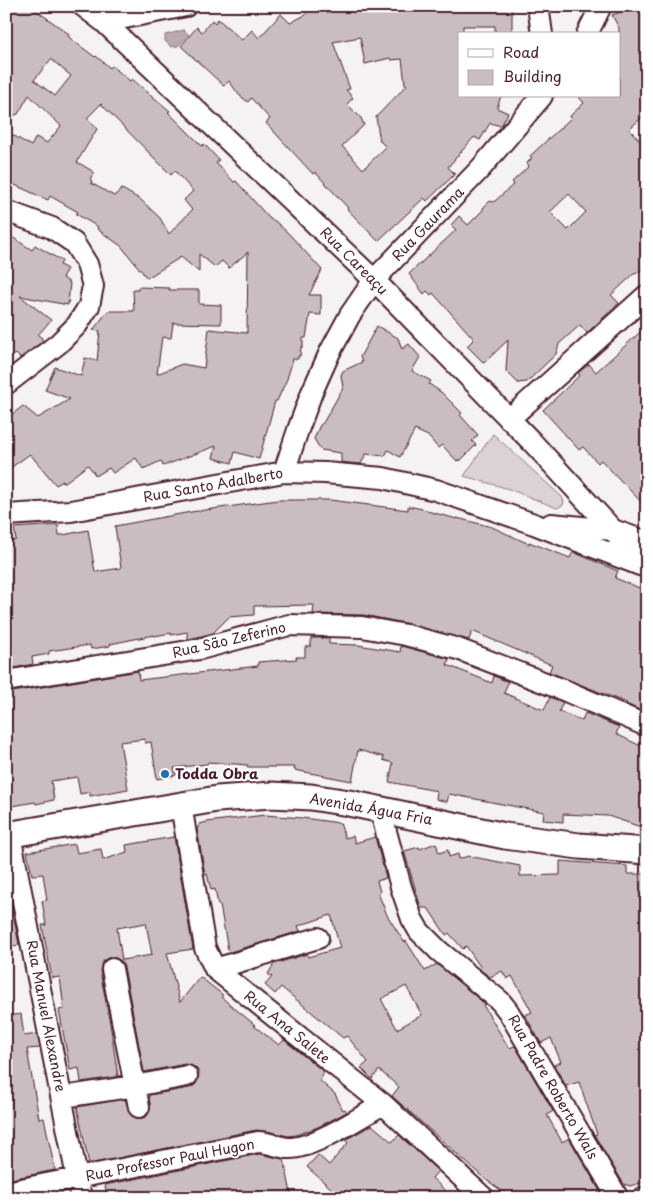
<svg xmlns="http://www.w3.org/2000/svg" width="653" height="1204" viewBox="0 0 653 1204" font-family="'Playpen Sans',sans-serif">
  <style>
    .green { fill: #dbd2d5; stroke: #927880 }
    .water { fill: #baa9ae; stroke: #8d727a }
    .building { fill: #cabdc1; stroke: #4a1f2b; fill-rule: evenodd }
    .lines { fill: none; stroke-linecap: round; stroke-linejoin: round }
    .minor-casing { stroke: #4a1f2b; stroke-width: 24 }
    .major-casing { stroke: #4a1f2b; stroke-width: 29 }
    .minor { stroke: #fff; stroke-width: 20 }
    .major { stroke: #fff; stroke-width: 25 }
    .poi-dot { fill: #1f6fb2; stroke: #fff; stroke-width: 2 }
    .labels { text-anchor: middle; stroke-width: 4; stroke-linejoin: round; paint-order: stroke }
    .street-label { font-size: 14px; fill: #4a1f2b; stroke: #fff }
    .poi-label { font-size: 14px; font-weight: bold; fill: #4a1f2b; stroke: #fff; text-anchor: start }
  </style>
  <rect width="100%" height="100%" fill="#f4f2f2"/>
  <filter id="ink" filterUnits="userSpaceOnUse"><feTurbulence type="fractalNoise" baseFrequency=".02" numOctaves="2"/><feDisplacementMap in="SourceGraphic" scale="10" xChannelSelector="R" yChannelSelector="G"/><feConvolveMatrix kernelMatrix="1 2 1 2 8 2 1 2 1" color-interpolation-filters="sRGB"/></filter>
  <g filter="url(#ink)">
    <path class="green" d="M493 434 562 497 564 502 563 505 557 508 509 489 464 476Z"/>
    <path class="water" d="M184 30 189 35 178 46 171 47 165 41V35Z"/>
    <path class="building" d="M6 6H30L69 34 68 36 71 39 95 57 96 56 110 68 112 66 130 81 132 79 170 111 168 112 202 146 204 144 219 160 216 163 234 182 236 181 270 219 275 221 289 234 322 270 309 295H321V315L310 314 306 338H303V347H301L300 356H298V359H293L287 379 277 401H275L259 459 235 452 232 463 213 458 216 446 163 466 161 461 143 469 136 458 113 473 109 468 96 476 88 465 64 483 63 481 56 485 30 454 6 471V419L23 406 38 418 70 399 45 390 55 367 81 376 85 358 97 361 100 331 93 330 108 311H134L133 290H138V287L170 288 169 290H199V304L221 305V324L173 323 171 338 162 337 157 374 182 364 204 368 209 329 247 333 248 252 229 268 222 261 215 267 199 254V272L181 257 147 278 121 246 97 229 98 227 76 214 78 212 50 196 48 200 6 181V131L31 146 36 137 47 143 61 126 29 95 18 114 6 118ZM51 59 71 76 55 96 34 80ZM101 104 171 175 175 171 193 191 184 200 192 210 169 234 160 218 141 200 122 189 114 196 91 183 92 181 90 179 94 172 77 162 97 129 87 118Z
      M305 6H508L512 8V34H495V26H463V34H459V96H501L497 108 508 113 501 126 490 123 480 140 474 137 448 167 455 174 427 201 424 198 378 241 347 209 348 208 315 172 313 174 266 123 270 119 251 98 248 102 239 95 229 81 224 86 181 46 197 27 202 32 212 20 215 23 218 19 242 40 252 30 259 38 281 14 290 23 307 14ZM360 37 365 64 390 58 391 60 402 59 405 84 407 85 376 117 380 141 386 147 363 169 342 146 364 125 361 118 347 104 353 98 346 90 350 89 333 42Z
      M639 6H643L647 19V113L629 129 647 148V265L636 274 635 273 611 295 619 303 588 332 587 333 580 325 559 344 556 354 527 382 518 383 506 371 508 340 484 363 467 346 474 339 433 293 431 295 427 291 424 294 409 274 456 230 451 225 459 216 468 225 483 210V208L490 201 492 202 495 201 514 184 512 182 529 166 527 163 532 158 530 156 571 118 570 116 584 103 578 96H619V28L612 15ZM569 194 586 212 568 230 550 212Z
      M6 237 11 239 12 237 32 250 35 245 62 261 60 265 67 269 62 277 70 283 68 305 20 296 51 320 38 335 42 338V342L20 358 16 354 6 361Z
      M377 326 398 338 402 349 409 344 420 357 412 371 431 381 429 384 441 392 462 413 460 415 478 435 472 441 476 445 460 461 459 459 457 461 442 445 438 448 428 436 415 430 400 457 388 450 385 456 366 454 361 464 349 463 341 462V453L321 450 314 439 320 425 323 423 343 388 341 375 343 371 362 362 360 357Z
      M647 326V508L601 460 598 463 583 447 579 450 543 410 580 375 578 373 589 364 596 372Z
      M278 500H330L408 510V506L427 510V511L457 519V518L492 527 529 544V542L570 558 573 552 618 571 615 578 647 591V713L626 704 627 703 549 672 552 665 472 631 469 640 409 624 364 615 313 614 314 605 254 606V615L229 617 213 633 197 637 188 639 187 632 171 635V633L154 636V635L110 644V646L91 649 90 645 49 651V654L32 657 33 664 14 668 12 657 6 658V541L16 540 14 528 58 525 59 535H63L88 530 95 572 121 568 115 526 191 512Z
      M311 638H329V644L358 645 400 652 401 646 449 659 447 665 492 683 494 676 508 682 504 693 539 708 544 710 550 697 563 702 559 711 582 721 585 713 619 727 616 734 647 749V829L608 816 563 814V822L543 820 544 812 449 794 447 802 436 799 437 791 389 782 393 763 383 760 384 757 358 750 352 781 294 770 295 767H247L248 765 208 762 207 764 174 768 176 775 157 779 151 742 145 743V739L120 742 128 789 90 796V792L80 794 77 777 51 781 54 800 36 804 35 802 6 807V693L138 671 139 680 258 666V662L297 659 296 657H305V647L311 646Z
      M265 815 302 818 340 823 345 838 353 836 355 843 375 837 386 878 377 881 380 892 378 893 387 915 404 942 406 941 425 971 437 964 485 1004 483 1005 509 1048 515 1046 553 1111 547 1115 562 1142 569 1138 601 1193 597 1198H520L515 1194 512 1198 485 1179 392 1096 399 1087 379 1070 372 1079 361 1068 368 1062 347 1036 343 1038 281 987 275 994 265 985 272 977 268 974 274 964 307 954 308 957 340 948 331 915 298 926 300 931 230 952 228 950 220 905H218L215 889 211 890 207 874H205L197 829 200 824 207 822ZM406 986 422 1015 397 1029 381 999Z
      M174 837 193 949 167 953 180 1002 200 977 223 995 221 997 255 1025 254 1026 279 1045 284 1040 324 1072 320 1081 335 1094 343 1110 345 1109 347 1112 318 1127 296 1135 288 1136 267 1131 256 1130 89 1164 77 1107 125 1099 130 1114 136 1118H142L147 1116 150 1110 149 1095 190 1088 195 1085 198 1080 199 1073 196 1068 190 1065 185 1064 144 1072 124 967 121 961 116 958 110 957 104 960 101 966 100 971 110 1023 118 1076H121L81 1082 79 1068 70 1070 59 1010 64 1009 60 977 52 978 42 925H46L42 901 47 900 43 874 32 875 27 852 75 844 77 853 101 849 103 860 127 852 126 845ZM146 923 152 955 122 960 117 928Z
      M436 843 439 853 448 850 449 857 458 854 459 859 468 856 520 866V876L560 875V861L627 866V874H647L645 940V955H647V1178L643 1179 644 1182 630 1186 624 1184 594 1135 597 1134 579 1082 566 1086 554 1065 561 1062 551 1038 541 1043 525 1015 532 1012 512 976 507 979 502 971 490 977 479 969 481 968 466 946 463 949 449 933 446 935 428 908H421L404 851 419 847 420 849Z
      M12 907 19 945 6 947V908Z
      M21 1014 24 1036 37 1034 40 1048 27 1049 39 1119 44 1118 55 1170 6 1180V1016Z
      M372 1125 392 1142 399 1135 438 1171 432 1178 453 1198H357L352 1194 349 1198H342L307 1167 318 1155 329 1165 348 1143 345 1140Z
      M259 1154 284 1159 292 1198H107L105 1185Z"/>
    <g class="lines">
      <g class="minor-casing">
        <path id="minor" d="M83 6 104 22 374 280 533 443 613 530 640 565
          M538 6 542 34
          M104 22 186 6
          M587 34 601 6
          M6 211 52 228 74 243 87 264 93 286 89 306 77 325 58 344 6 384
          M509 419 647 295
          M284 472 298 430 312 392 330 352 350 315 374 280 481 168 542 96
          M6 515 71 511 284 472 325 473 383 478 436 490 534 524 640 565
          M551 524 613 530 647 542
          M6 681 200 649 289 625 362 627 406 635 458 649 566 691 647 726
          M181 805 205 948 215 969 383 1104 484 1198
          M380 809 401 887 412 919 419 931 439 951 500 1001 508 1011 618 1198
          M10 835 81 1198
          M112 969 139 1107
          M215 969 318 938
          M63 1097 135 1086 187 1076
          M6 1192 258 1142C268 1142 278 1147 288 1148 311 1150 362 1116 383 1104
          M643 1198 647 1197"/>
      </g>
      <g class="major-casing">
        <path id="major" d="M6 835 217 799 271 795 311 797 349 803 505 836 579 846 647 851"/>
      </g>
      <use href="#minor" class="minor"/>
      <use href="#major" class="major"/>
    </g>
  </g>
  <circle class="poi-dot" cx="165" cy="774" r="5"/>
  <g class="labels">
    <g class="street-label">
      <text transform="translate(428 224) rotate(-46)" y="5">Rua Gaurama</text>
      <text transform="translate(354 261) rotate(45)" y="5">Rua Careaçu</text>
      <text transform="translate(213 485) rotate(-10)" y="5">Rua Santo Adalberto</text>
      <text transform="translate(229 640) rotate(-13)" y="5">Rua São Zeferino</text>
      <text transform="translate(371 809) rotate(10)" y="5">Avenida Água Fria</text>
      <text transform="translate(46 1016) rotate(79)" y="5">Rua Manuel Alexandre</text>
      <text transform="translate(287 1027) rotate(39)" y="5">Rua Ana Salete</text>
      <text transform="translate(553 1087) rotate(60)" y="5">Rua Padre Roberto Wals</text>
      <text transform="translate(170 1160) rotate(-11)" y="5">Rua Professor Paul Hugon</text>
    </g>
    <g class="poi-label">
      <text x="175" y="779">Todda Obra</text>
    </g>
  </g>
  <rect width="653" height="1204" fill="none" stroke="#fff" stroke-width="25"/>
  <rect x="12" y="12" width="628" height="1179" fill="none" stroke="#4a1f2b" stroke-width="2" filter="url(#ink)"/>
  <rect x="458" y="32" width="162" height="65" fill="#ffffff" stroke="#b7a5aa"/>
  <rect x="468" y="49" width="25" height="8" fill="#ffffff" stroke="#b7a5aa"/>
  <text x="503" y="58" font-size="15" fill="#4a1f2b">Road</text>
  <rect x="468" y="70" width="25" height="15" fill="#cabdc1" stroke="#b7a5aa"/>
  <text x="503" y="82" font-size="15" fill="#4a1f2b">Building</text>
</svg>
